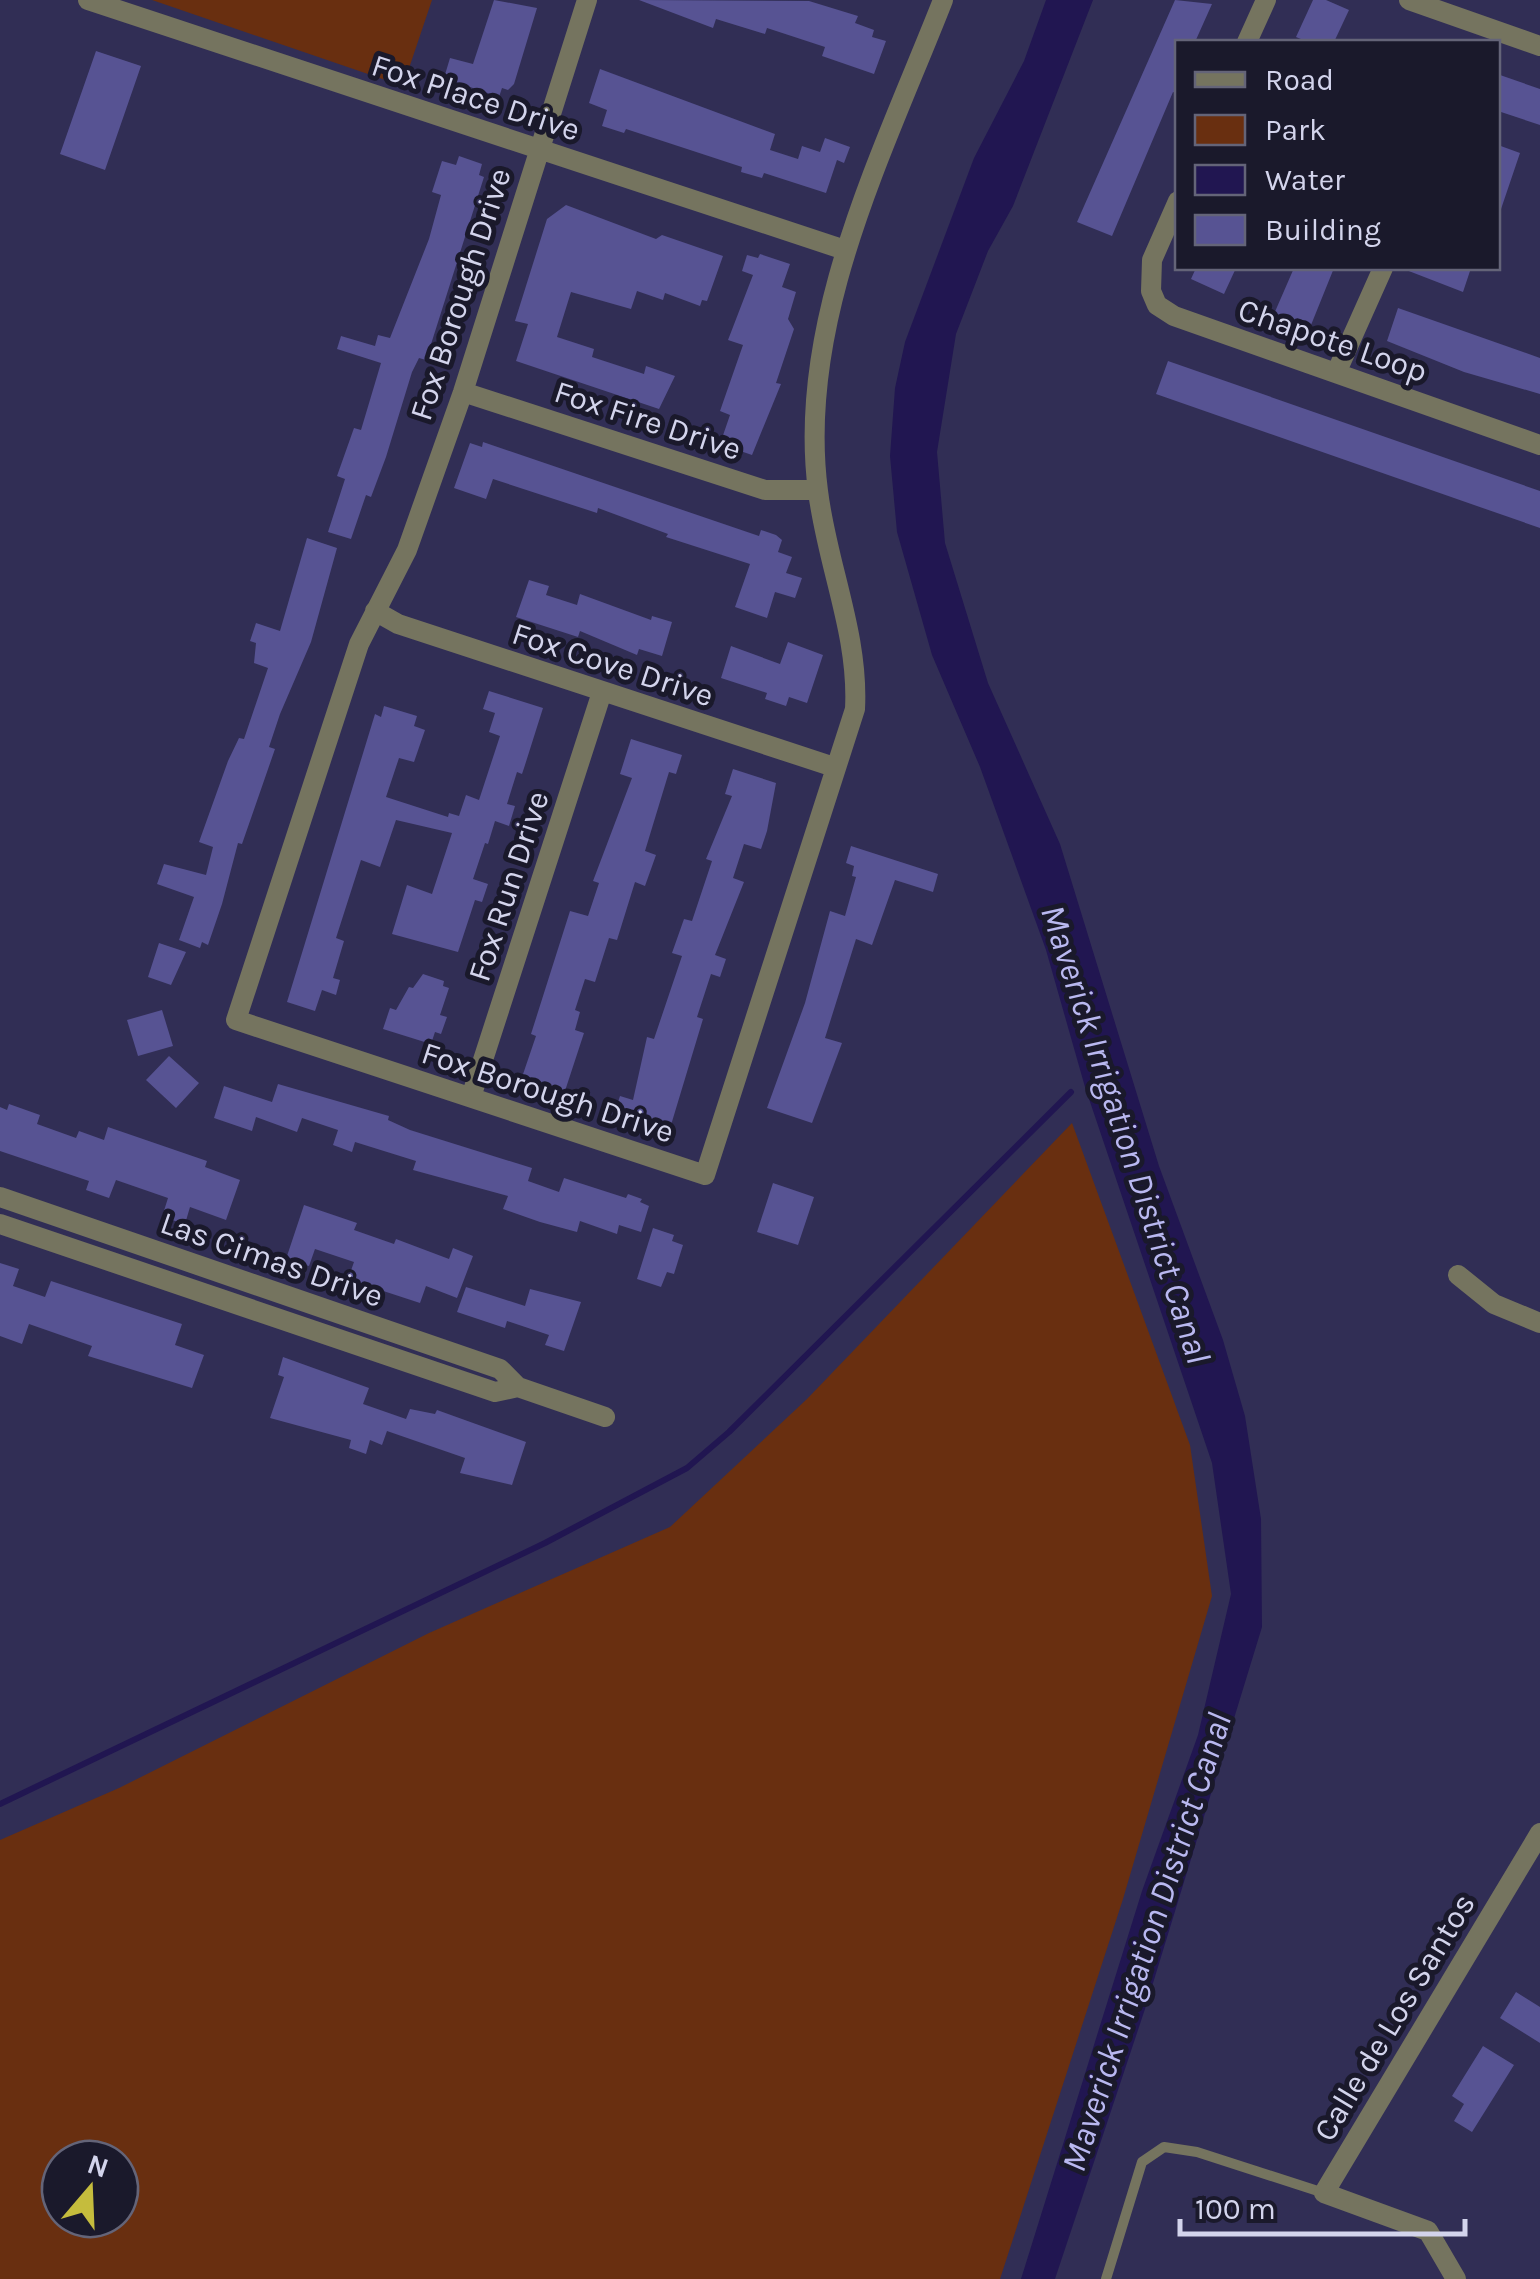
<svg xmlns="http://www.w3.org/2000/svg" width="1540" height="2279" viewBox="0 0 1540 2279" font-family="Karla,sans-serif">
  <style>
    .green { fill: #692f10; fill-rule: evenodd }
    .water { fill: #211651 }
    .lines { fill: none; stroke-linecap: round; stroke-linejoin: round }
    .stream { stroke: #211651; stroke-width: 6 }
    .building { fill: #575393 }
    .service { stroke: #75745f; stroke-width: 10 }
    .minor { stroke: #75745f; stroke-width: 20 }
    .labels { text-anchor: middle; stroke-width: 10; stroke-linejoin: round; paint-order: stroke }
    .street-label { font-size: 32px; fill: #d3d4ec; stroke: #1a192b }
    .water-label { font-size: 35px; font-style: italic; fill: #b9b8f0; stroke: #1a192b }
  </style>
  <rect width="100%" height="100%" fill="#312e55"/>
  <path class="green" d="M152 0H432L403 86Z
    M1072 1123 1190 1445 1212 1596 1123 1899 1000 2279H0V1840L119 1788 429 1633 670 1527 807 1399ZM60 2159H120V2219H60Z"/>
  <path class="water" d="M1046 0H1093L1013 206 988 251 956 334 937 452 945 543 988 683 1060 844 1159 1166 1223 1340 1245 1416 1261 1519 1262 1627 1146 2006 1055 2279H1021L1142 1891 1198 1735 1231 1594 1212 1463 1085 1087 1046 950 980 767 932 655 897 532 890 456 895 388 905 342 974 158 1024 61Z"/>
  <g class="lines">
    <path class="stream" d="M0 1804 545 1543 687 1468 729 1432 1071 1092"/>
  </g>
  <path class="building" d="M494 0 537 8 514 84 508 90 502 88 499 97 444 78 450 58 473 64Z
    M639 0 809 1 858 16 855 23 874 30 872 37 886 41 874 74 822 56 825 47 767 28 765 34 716 19 713 28Z
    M1175 0 1212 4 1195 42H1178V94L1173 92 1112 236 1077 222Z
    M1313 0H1326L1349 10 1334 42H1308L1296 37Z
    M96 51 141 66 105 170 60 154Z
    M600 69 775 134 770 150 798 159 802 146 820 152 825 138 850 147 844 163 837 160 826 193 764 173 762 178 741 172 742 167 626 129 624 133 602 126 607 110 589 103Z
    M1500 75 1540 89V125L1498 111Z
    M1498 145 1520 153 1500 212 1498 211Z
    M459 156 482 164 479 175 484 177 426 360 419 358 412 372 386 457 371 497 366 495 351 539 328 532 345 479 337 476 354 428 361 430 381 363 337 349 341 336 375 346 378 335 390 338 429 239 441 195 432 192 442 161 456 165Z
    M566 205 656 239 662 235 723 256 707 301 702 300 700 306 665 293 663 300 637 291 631 309 571 292 557 337 594 349 592 357 644 374 646 366 675 376 659 409 516 361 528 324 515 321 547 219Z
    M760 254 790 264 782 287 796 292 788 319 794 329 776 383 781 384 752 455 720 444 730 415 720 411 743 345 728 340 753 275 742 271 747 255 758 258Z
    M1196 268H1236L1224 294 1191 279Z
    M1294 268H1334L1309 330 1274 314Z
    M1401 268H1471L1463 292Z
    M1398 308 1540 358V394L1464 372 1387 341Z
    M1168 361 1540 491V528L1156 394Z
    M483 442 759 536 761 530 776 535 782 540 778 552 792 557 786 573 802 578 795 598 775 592 767 618 735 607 750 564 666 537 668 534 598 508 597 513 493 479 486 499 454 488 470 443 482 447Z
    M307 538 337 548 311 642 280 714 269 747 275 749 242 844 238 843 222 904 208 945 202 942 200 948 179 940 194 897 157 884 164 864 206 875 213 847 199 842 228 761 239 738 244 739 268 668 254 663 256 643 250 641 256 623 280 631Z
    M529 580 549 586 546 595 577 605 580 594 651 620 652 616 672 622 662 656 639 649 637 655 580 631 578 637 516 617Z
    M788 642 823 655 807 703 789 697 786 706 765 699 767 693 721 678 731 646 780 664Z
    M489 691 543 708 525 765 522 774 517 772 507 804 515 806 509 826 495 821 488 844 485 843 473 879 488 884 482 902 475 900 458 952 392 934 407 885 432 894 452 833 396 820 380 867 361 860 336 938 344 941 333 978 340 980 336 995 322 990 315 1011 287 1002 375 714 381 717 384 706 417 716 414 726 425 730 414 762 399 758 386 797 448 817 449 813 459 816 466 795 479 800 500 736 489 732 495 713 483 709Z
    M631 739 682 755 676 774 669 772 645 851 656 855 645 886 635 882 617 940 609 938 595 982 585 979 575 1010 580 1012 575 1030 584 1033 563 1097 520 1083 536 1036 531 1034 570 911 588 916 599 883 593 881 632 778 620 774Z
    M733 769 776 783 767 831 761 849 744 844 733 878 744 882 715 955 726 959 720 977 711 974 697 1017 703 1019 671 1125 638 1114 636 1121 614 1114 620 1096 633 1100 647 1037 654 1039 682 956 672 953 684 919 692 921 712 861 706 859 732 796 725 794Z
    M851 846 938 874 933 892 895 880 872 945 856 939 825 1038 842 1043 812 1123 767 1108 805 1003 830 911 845 916 856 877 852 876 854 866 846 863Z
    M159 943 186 952 171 985 148 977Z
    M423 974 444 981 443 986 449 988 440 1015 447 1017 441 1034 435 1032 431 1044 383 1029 390 1008 396 1010 409 987 413 988Z
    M162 1010 173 1046 138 1056 127 1020Z
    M169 1056 199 1083 176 1108 146 1080Z
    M278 1084 389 1116 388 1120 410 1130 532 1168 528 1181 559 1192 564 1178 626 1198 628 1194 642 1199 640 1202 649 1206 641 1232 619 1225 617 1234 580 1221 577 1232 540 1222 503 1209 508 1196 413 1170 416 1161 355 1142 352 1152 333 1145 338 1130 302 1118 297 1132 256 1117 252 1131 214 1118 224 1086 272 1102Z
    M9 1104 40 1115 37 1124 76 1138 79 1131 104 1140 108 1127 207 1161 205 1167 240 1180 226 1220 190 1207 185 1224 162 1217 168 1198 116 1180 109 1198 86 1190 89 1181 0 1151V1107L7 1110Z
    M773 1183 814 1197 798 1245 757 1232Z
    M304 1205 357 1223 354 1230 394 1244 396 1239 449 1259 453 1248 473 1256 457 1298 426 1286 420 1303 368 1286 348 1279 354 1262 315 1249 309 1266 286 1259Z
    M653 1228 674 1235 672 1241 683 1245 674 1274 667 1272 661 1287 637 1279Z
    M0 1263 19 1269 13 1286 45 1297 51 1281 182 1324 175 1345 204 1355 192 1388 88 1356 92 1346 29 1324 22 1344 0 1336Z
    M466 1287 525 1306 530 1289 581 1302 564 1351 545 1345 549 1335 507 1321 505 1328 457 1312Z
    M283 1357 369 1388 363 1404 406 1419 410 1409 435 1414 437 1410 526 1442 512 1485 460 1473 465 1458 387 1431 382 1445 370 1440 366 1454 349 1448 351 1440 270 1418 284 1377 278 1375Z
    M1516 1992 1540 2007V2043L1500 2018Z
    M1483 2046 1514 2065 1472 2132 1454 2121 1464 2104 1452 2096Z"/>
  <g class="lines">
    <path class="service" d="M1106 2279 1142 2162 1164 2147 1197 2152 1324 2193"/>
    <path class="minor" d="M88 0 845 250
      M587 0 463 392 407 550 359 644 236 1020 705 1175 855 709C859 634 827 565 818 491 796 322 883 153 943 0
      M1409 0 1540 46
      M1247 42 1266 0
      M1178 201 1152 260 1151 291 1157 305 1174 316 1540 445
      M1337 371 1383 268
      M463 392 765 490H818
      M375 611 398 624 834 767
      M471 1097 602 692
      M0 1197 500 1369 518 1387 605 1417
      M0 1224 495 1392 518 1387
      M1458 1275 1494 1304 1540 1323
      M1456 2279 1428 2231 1324 2193 1540 1833"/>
  </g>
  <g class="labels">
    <g class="street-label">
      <text transform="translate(476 97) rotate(18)" y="11">Fox Place Drive</text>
      <text transform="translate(460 294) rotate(-72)" y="11">Fox Borough Drive</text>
      <text transform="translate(1333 340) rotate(19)" y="11">Chapote Loop</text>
      <text transform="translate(648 420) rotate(18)" y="11">Fox Fire Drive</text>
      <text transform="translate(613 664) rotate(18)" y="11">Fox Cove Drive</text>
      <text transform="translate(508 886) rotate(-72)" y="11">Fox Run Drive</text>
      <text transform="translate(548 1092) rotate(18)" y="11">Fox Borough Drive</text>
      <text transform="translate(272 1259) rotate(19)" y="11">Las Cimas Drive</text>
      <text transform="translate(1394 2017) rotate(-59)" y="11">Calle de Los Santos</text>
    </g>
    <g class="water-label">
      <text transform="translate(1126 1134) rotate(72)" y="12">Maverick Irrigation District Canal</text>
      <text transform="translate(1146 1942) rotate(-72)" y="12">Maverick Irrigation District Canal</text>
    </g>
  </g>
  <rect x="1175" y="40" width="325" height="230" fill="#1a192b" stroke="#646478" stroke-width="2.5"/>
  <rect x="1195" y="72" width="50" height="15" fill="#75745f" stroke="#646478" stroke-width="2.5"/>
  <text x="1265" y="90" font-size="30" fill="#d3d4ec">Road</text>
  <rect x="1195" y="115" width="50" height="30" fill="#692f10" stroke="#646478" stroke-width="2.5"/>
  <text x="1265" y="140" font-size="30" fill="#d3d4ec">Park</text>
  <rect x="1195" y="165" width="50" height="30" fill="#211651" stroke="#646478" stroke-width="2.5"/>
  <text x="1265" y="190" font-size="30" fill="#d3d4ec">Water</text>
  <rect x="1195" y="215" width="50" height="30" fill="#575393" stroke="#646478" stroke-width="2.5"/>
  <text x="1265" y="240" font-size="30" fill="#d3d4ec">Building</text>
  <g transform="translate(90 2189) rotate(19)"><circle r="48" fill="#1a192b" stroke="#646478" stroke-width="2.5"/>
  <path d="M0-8L18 38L0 25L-18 38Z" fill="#c5bc3d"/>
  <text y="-15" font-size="28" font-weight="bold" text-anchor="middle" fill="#d3d4ec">N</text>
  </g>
  <path d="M1180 2219v15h285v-15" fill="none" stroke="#d3d4ec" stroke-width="5"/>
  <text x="1195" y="2219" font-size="30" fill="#d3d4ec" stroke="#1a192b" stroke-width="8" paint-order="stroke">100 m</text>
</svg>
